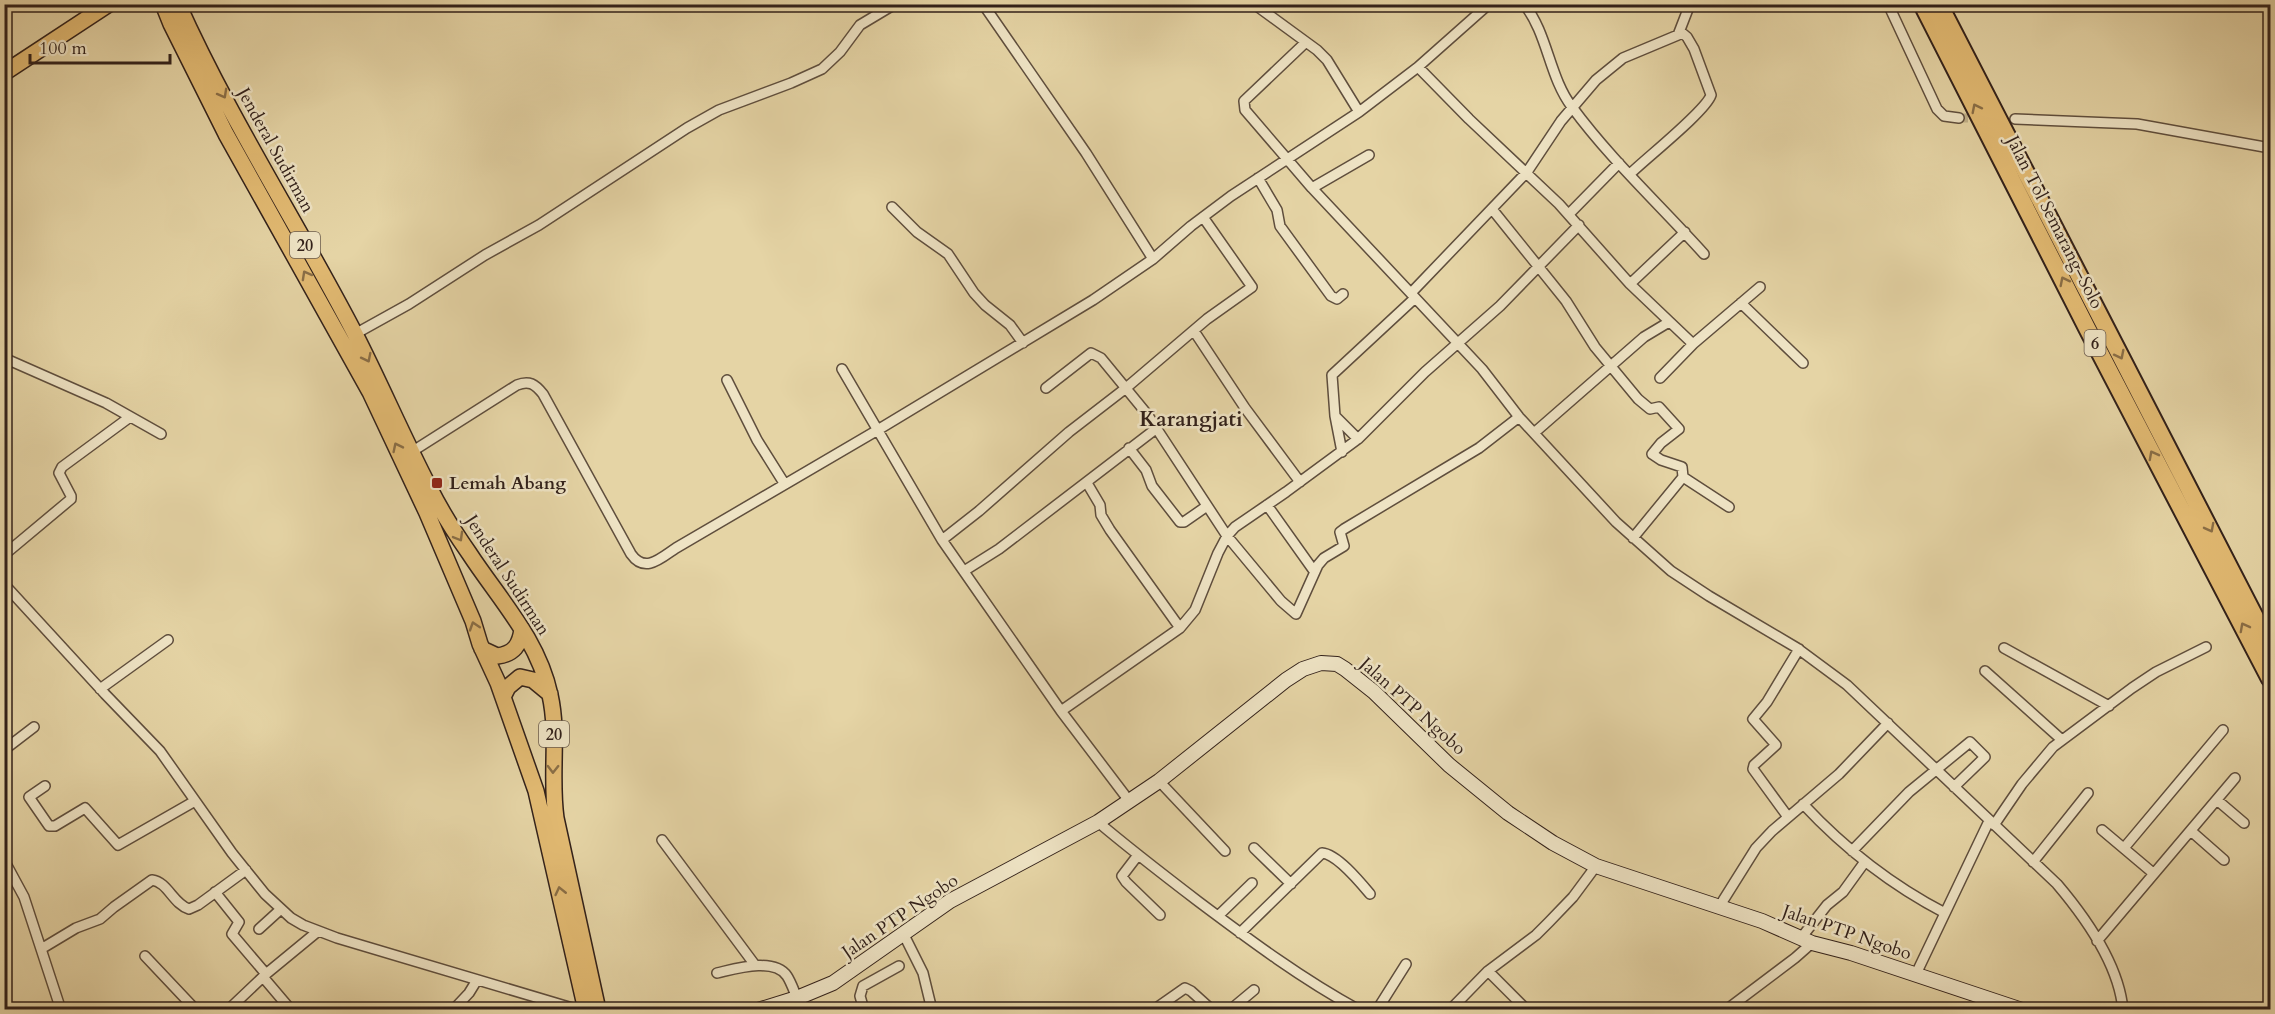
<svg xmlns="http://www.w3.org/2000/svg" width="2275" height="1014" viewBox="0 0 2275 1014" font-family="Cardo,serif">
  <style>
    .lines { fill: none; stroke-linecap: round; stroke-linejoin: round }
    .minor-tunnel { stroke: #c1b089; stroke-width: 9; stroke-dasharray: 9 4.5; stroke-linecap: butt }
    .minor-casing { stroke: #5f4e3d; stroke-width: 12 }
    .secondary-casing { stroke: #32211a; stroke-width: 16 }
    .primary-casing { stroke: #32211a; stroke-width: 18 }
    .trunk-casing { stroke: #32211a; stroke-width: 18 }
    .motorway-casing { stroke: #32211a; stroke-width: 20 }
    .minor { stroke: #eee3c4; stroke-width: 9 }
    .secondary { stroke: #eee3c4; stroke-width: 14 }
    .primary { stroke: #e2ba72; stroke-width: 15 }
    .trunk { stroke: #e2ba72; stroke-width: 15 }
    .motorway { stroke: #e2ba72; stroke-width: 16 }
    .oneway { stroke: #8a6e46 }
    .poi-dot { fill: #8f2418; stroke: #eee3c4; stroke-width: 2 }
    .labels { text-anchor: middle; stroke-width: 5; stroke-linejoin: round; paint-order: stroke }
    .shield { fill: #eee3c4; stroke: #6a5b4d; stroke-width: 1.5 }
    .shield-label { font-size: 16px; font-weight: bold; fill: #32211a }
    .street-label { font-size: 18px; fill: #32211a; stroke: #eee3c4 }
    .poi-label { font-size: 18px; font-weight: bold; fill: #32211a; stroke: #eee3c4; text-anchor: start }
    .quarter-label { font-size: 21px; font-weight: bold; fill: #32211a; stroke: #eee3c4 }
  </style>
  <rect width="100%" height="100%" fill="#e5d4a5"/>
  <filter id="stains"><feTurbulence type="fractalNoise" baseFrequency=".00333" numOctaves="4"/><feColorMatrix values="0 0 0 0 .2 0 0 0 0 .09 0 0 0 0 .02 0 0 0 .5 -.17"/></filter>
  <radialGradient id="worn" r=".72"><stop offset=".6" stop-color="#630" stop-opacity="0"/><stop offset="1" stop-color="#630" stop-opacity=".3"/></radialGradient>
  <g class="lines">
    <path class="minor-tunnel" d="M1959 118H1983"/>
    <g class="minor-casing">
      <path id="minor" d="M983 4 1086 153 1153 259
        M1254 4 1317 50 1327 60 1359 112
        M1524 4C1548 34 1549 77 1572 107 1611 160 1660 205 1704 254
        M1888 4 1937 109 1944 116 1959 118
        M1306 42 1244 101 1245 110 1312 188 1482 369 1519 417 1616 522 1671 571 1709 596 1797 648 1847 685 2057 884C2085 917 2119 965 2123 1010
        M4 58 13 68
        M1418 67 1469 119 1559 204 1630 284 1693 344 1760 287
        M2015 119 2137 124 2270 148
        M1630 174C1645 159 1706 111 1711 95L1694 49 1687 37 1681 32
        M1258 178 1277 210 1280 226 1331 296 1337 299 1343 294
        M1312 188 1369 155
        M892 207 917 232 948 254 974 293 985 305 1010 325 1023 343
        M1492 209 1566 301 1595 347 1638 399 1650 409 1659 407 1679 429 1661 443 1652 454 1661 460 1682 467 1683 477 1633 538
        M1569 214 1619 163
        M1630 284 1685 232
        M1411 293 1527 172 1561 121 1596 80 1623 58 1678 35 1690 4
        M1741 303 1803 363
        M1194 331 1245 408 1300 482
        M355 334 409 304 485 255 539 225 687 128 719 110 791 83 822 69 840 52 860 25 895 4
        M4 358 106 403 161 434
        M842 369 942 540 1061 711 1130 802
        M1660 378 1693 344
        M727 380 757 440 784 483
        M1046 388 1091 353 1101 358 1147 414 1227 536 1281 601 1296 614 1318 565 1324 558 1344 546 1340 532 1344 529 1479 448 1519 417
        M1335 416 1358 439
        M1534 433 1644 337 1669 322
        M1129 448 1146 470 1152 486 1180 522H1184L1207 506
        M413 451 517 385C529 380 535 384 543 394L631 554C645 574 661 558 676 548L876 431 1093 300 1153 259 1191 226 1231 196 1359 112 1418 67 1489 4
        M1342 452 1335 416 1332 375 1415 298
        M1683 477 1729 507
        M1087 483 1100 505 1101 515 1110 530 1180 628
        M1267 505 1314 571
        M942 540 979 511 1069 432 1126 388 1207 319 1252 287 1203 217
        M4 555 71 499V496L59 473 62 467 130 417
        M964 571 999 549 1157 428
        M4 584 105 694 160 751 232 853 265 894 291 918 303 925 337 938 579 1010
        M2004 648 2109 706
        M1985 671 2062 740
        M100 689 168 640
        M1061 711 1180 628 1195 610 1218 553 1227 536 1235 527 1286 492 1358 439 1425 372 1500 306 1579 225
        M4 750 34 727
        M1159 781 1225 851
        M45 786 29 797 49 826H55L85 808 118 845 195 801
        M2217 800 2244 823
        M1803 804C1845 849 1891 885 1945 913
        M1788 817 1753 769 1754 765 1776 745 1753 719 1767 702 1799 649
        M1098 822C1131 850 1165 876 1199 902 1251 941 1302 979 1359 1010
        M1994 825 2022 784 2053 747 2132 688 2156 672 2206 647
        M2102 830 2153 873
        M2191 831 2224 860
        M662 840 755 965
        M1254 848 1291 884
        M2124 848 2223 730
        M1852 851 1909 792 1970 742 1985 757 1954 787
        M1138 855 1122 876 1126 882 1160 915
        M4 860 24 897 61 1010
        M2033 862 2088 793
        M215 892 239 922 232 934 266 974
        M1719 907 1756 848 1772 831 1839 774 1888 723
        M1218 916 1252 883
        M259 929 281 909
        M903 933 923 973 932 1010
        M1240 933 1322 853C1337 854 1360 882 1370 894
        M1801 938 1827 905 1843 892 1864 863
        M2097 941 2235 778
        M41 949 76 928 100 919 114 907 152 880C168 882 173 904 189 909L198 905 246 870
        M145 956 196 1010
        M1488 971 1527 1010
        M717 973C735 969 774 957 787 976 791 982 794 991 797 998
        M1916 974 1989 821
        M263 977 291 1010
        M1155 1009 1185 988 1191 991 1212 1010
        M228 1010 266 974 317 932
        M453 1010 469 993 477 980
        M864 1010 860 996 863 986 899 966
        M1230 1010 1254 990
        M1377 1010 1406 964
        M1450 1010 1488 971 1536 935 1549 922 1573 897 1596 866
        M1726 1010 1795 958 1812 943"/>
    </g>
    <g class="secondary-casing">
      <path id="secondary" d="M758 1010 797 998 833 983 950 901 1098 822 1159 781 1286 680 1303 669 1321 663 1337 664 1345 669 1374 692 1449 765 1508 813 1553 843 1596 866 1762 921 1812 943 1851 953 2022 1010"/>
    </g>
    <g class="primary-casing">
      <path id="primary" d="M4 73 109 4"/>
    </g>
    <g class="trunk-casing">
      <path id="trunk" d="M163 4 171 24 226 134 370 392 427 513 473 621 480 644 498 683 536 791 586 1010
        M178 4C229 118 298 224 355 334 381 385 403 437 429 487 440 509 455 533 469 553 499 599 538 639 550 695 559 735 550 777 556 818L598 1010
        M482 649 497 656C514 654 520 645 522 629
        M503 697 508 687 520 677 533 680 550 694"/>
    </g>
    <g class="motorway-casing">
      <path id="motorway" d="M1922 4 2088 330 2270 679
        M1939 4 2270 646"/>
    </g>
    <use href="#minor" class="minor"/>
    <use href="#secondary" class="secondary"/>
    <use href="#primary" class="primary"/>
    <use href="#trunk" class="trunk"/>
    <use href="#motorway" class="motorway"/>
  </g>
  <defs><path id="oneway-chevron" d="M-2-3.5L2.5 0L-2 3.5" fill="none" stroke-width="1.6" stroke-linecap="round" stroke-linejoin="round" transform="scale(1.5)"/></defs>
  <g class="oneway">
    <use href="#oneway-chevron" transform="translate(223 94) rotate(61)"/>
    <use href="#oneway-chevron" transform="translate(1976 108) rotate(-117)"/>
    <use href="#oneway-chevron" transform="translate(306 275) rotate(-119)"/>
    <use href="#oneway-chevron" transform="translate(2064 281) rotate(-117)"/>
    <use href="#oneway-chevron" transform="translate(2120 355) rotate(63)"/>
    <use href="#oneway-chevron" transform="translate(367 358) rotate(63)"/>
    <use href="#oneway-chevron" transform="translate(397 447) rotate(-116)"/>
    <use href="#oneway-chevron" transform="translate(2153 455) rotate(-118)"/>
    <use href="#oneway-chevron" transform="translate(2210 528) rotate(62)"/>
    <use href="#oneway-chevron" transform="translate(459 537) rotate(60)"/>
    <use href="#oneway-chevron" transform="translate(474 626) rotate(-108)"/>
    <use href="#oneway-chevron" transform="translate(2244 627) rotate(-118)"/>
    <use href="#oneway-chevron" transform="translate(553 769) rotate(91)"/>
    <use href="#oneway-chevron" transform="translate(560 891) rotate(-103)"/>
  </g>
  <rect class="poi-dot" x="431" y="477" width="12" height="12" rx="3"/>
  <g class="labels">
    <g class="shield">
      <rect x="290" y="232" width="30" height="26" rx="4.5"/>
      <rect x="2084.5" y="330" width="21" height="26" rx="4.5"/>
      <rect x="539" y="721" width="30" height="26" rx="4.5"/>
    </g>
    <g class="shield-label">
      <text x="305" y="251">20</text>
      <text x="2095" y="349">6</text>
      <text x="554" y="740">20</text>
    </g>
    <g class="street-label">
      <text transform="translate(276 150) rotate(61)" y="6">Jenderal Sudirman</text>
      <text transform="translate(2055 222) rotate(63)" y="6">Jalan Tol Semarang–Solo</text>
      <text transform="translate(508 575) rotate(57)" y="6">Jenderal Sudirman</text>
      <text transform="translate(1413 706) rotate(42)" y="6">Jalan PTP Ngobo</text>
      <text transform="translate(900 916) rotate(-34)" y="6">Jalan PTP Ngobo</text>
      <text transform="translate(1847 932) rotate(19)" y="6">Jalan PTP Ngobo</text>
    </g>
    <g class="poi-label">
      <text x="449" y="489">Lemah Abang</text>
    </g>
    <g class="quarter-label">
      <text x="1191" y="426">Karangjati</text>
    </g>
  </g>
  <rect width="2275" height="1014" fill="none" stroke="#e5d4a5" stroke-width="24"/>
  <rect x="6" y="6" width="2263" height="1002" fill="none" stroke="#32211a" stroke-width="3"/>
  <rect x="12" y="12" width="2251" height="990" fill="none" stroke="#32211a" stroke-width="1.5"/>
  <path d="M30 54v9h140v-9" fill="none" stroke="#32211a" stroke-width="3"/>
  <text x="39" y="54" font-size="18" fill="#32211a" stroke="#eee3c4" stroke-width="4.5" paint-order="stroke">100 m</text>
  <rect width="100%" height="100%" filter="url(#stains)"/>
  <rect width="100%" height="100%" fill="url(#worn)"/>
</svg>
